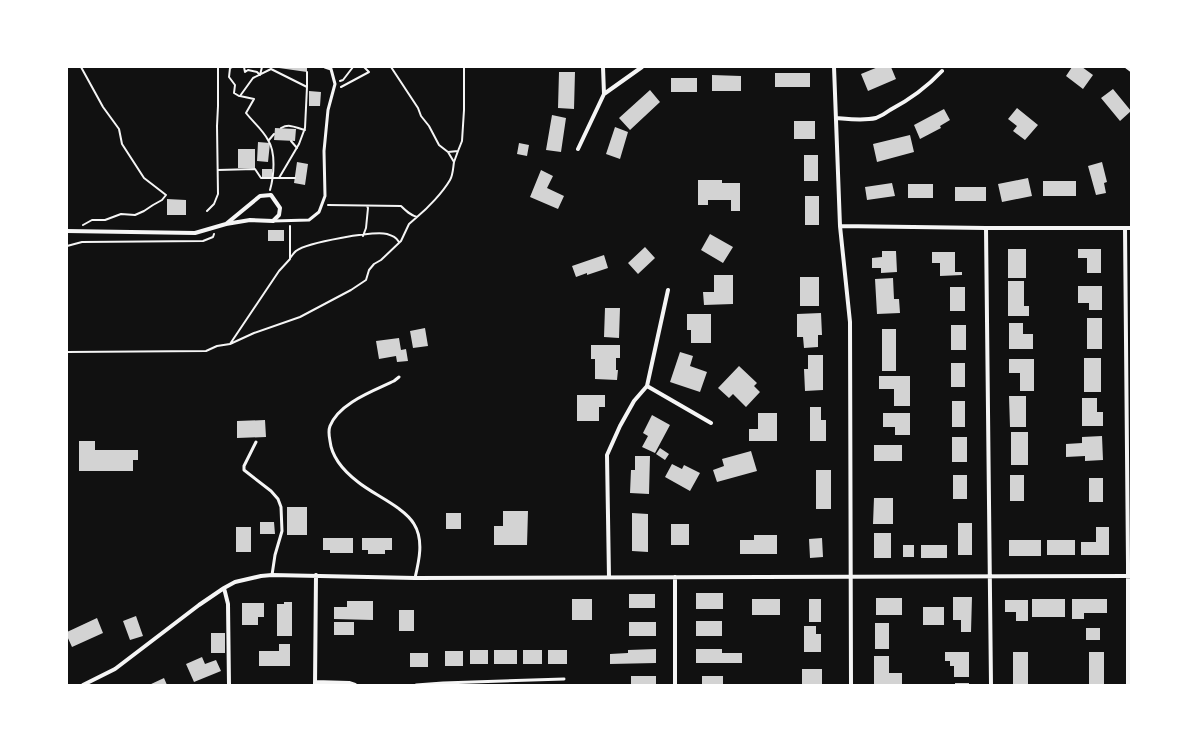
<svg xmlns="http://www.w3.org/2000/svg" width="1198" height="752" viewBox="0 0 1198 752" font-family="'Alegreya Sans',sans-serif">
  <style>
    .building { fill: #d3d3d3 }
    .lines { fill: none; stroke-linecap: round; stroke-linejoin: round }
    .path { stroke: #f5f5f5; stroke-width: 2 }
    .service { stroke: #f5f5f5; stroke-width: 3 }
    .minor { stroke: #f5f5f5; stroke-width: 4 }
  </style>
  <rect width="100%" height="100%" fill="#111"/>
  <path class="building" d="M279 67H307V72L279 68Z
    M878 67H891L896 79 868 91 861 74Z
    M1072 67H1082L1093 75 1083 89 1066 76Z
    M559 72H575L574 109 558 108Z
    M775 73H810V87H775Z
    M712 75 741 76V91H712Z
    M671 78H697V92H671Z
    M1113 89 1131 111 1120 121 1101 98Z
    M650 90 660 102 630 130 619 118Z
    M309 91 321 92 320 106H309Z
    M1017 108 1038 125 1025 140 1013 131 1017 126 1008 119Z
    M944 109 950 120 940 126 941 128 920 139 914 125Z
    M552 115 566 118 561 152 546 150Z
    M794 121H815V139H794Z
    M615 127 628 132 620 159 606 154Z
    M275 128 296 129 295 141 274 140Z
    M910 135 914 152 877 162 873 144Z
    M258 142 270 143 268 162 257 161Z
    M519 143 529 145 527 156 517 154Z
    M238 149H255V168H238Z
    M804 155H818V181H804Z
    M297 162 308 164 305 185 294 183Z
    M1102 162 1107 182 1104 183 1106 193 1096 195 1088 166Z
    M262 169H272V177H262Z
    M541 170 553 176 547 188 564 196 558 209 530 197Z
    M1028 178 1032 196 1002 202 998 184Z
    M698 180H722V183H740V211H731V200H708V205H698Z
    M1043 181H1076V196H1043Z
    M892 183 895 196 867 200 865 187Z
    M908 184H933V198H908Z
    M955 187H986V201H955Z
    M805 196H819V225H805Z
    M167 199 186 200V215H167Z
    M268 230H284V241H268Z
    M710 234 733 247 723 263 701 250Z
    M645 247 655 258 638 274 628 263Z
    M1008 249H1026V278H1008Z
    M1078 249H1101V273H1087V258H1078Z
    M882 251H896L897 272 881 273V268H872V258L882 257Z
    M932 252H955V272H962V275L940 276V263H932Z
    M604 255 608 268 587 275V273L576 277 572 266Z
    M714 275H733V304L704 305 703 292H714Z
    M800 277H819V306H800Z
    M893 278 894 299H899L900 313 877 314 875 279Z
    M1008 281H1024V306H1029V316H1008Z
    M1078 286H1102V310H1089V303H1078Z
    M950 287H965V311H950Z
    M605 308H620L619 338 604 337Z
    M821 313 822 335H818V347L804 348 803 337H797V314Z
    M687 314H711V343H691V330H687Z
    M1087 318H1102V349H1087Z
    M1009 323H1023V334H1033V349H1009Z
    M951 325H966V350H951Z
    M425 328 428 346 413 348 410 331Z
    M882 329H896V371H882Z
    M399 338 401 350 406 349 408 361 397 362 396 356 379 359 376 341Z
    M591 345H620V358H616V370H618L617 380 595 379V359H591Z
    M680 352 693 356 690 366 707 372 700 392 670 382Z
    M808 355H823V390L805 391 804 369H808Z
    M1084 358H1101V392H1084Z
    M1009 359H1034V391H1020V373H1009Z
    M951 363H965V387H951Z
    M739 366 757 383 754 386 760 392 746 407 733 394 729 398 718 388Z
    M879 376H910V406H894V389H879Z
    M577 395H605V407H599V421H577Z
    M1009 396H1026V427H1010Z
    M1082 398H1097V412H1103V426H1082Z
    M952 401H965V427H952Z
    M810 407H821V420H826V441H810Z
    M758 413H777V441H749V429H758Z
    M883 413H910V435H895V427H883Z
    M652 415 670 425 655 453 642 447 648 436 643 433Z
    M265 420 266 437 237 438V421Z
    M1011 432H1028V465H1011Z
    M1102 436 1103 460 1085 461V456L1066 457V444L1082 443V437Z
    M952 437H967V462H952Z
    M79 441H95V450H138V460H133V471H79Z
    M874 445H902V461H874Z
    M660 448 669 454 665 460 656 454Z
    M751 451 757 471 717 482 713 470 724 466 722 459Z
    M635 456H650L649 494 630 493 631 470H635Z
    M672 464 682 469 684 465 700 473 690 491 665 477Z
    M816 470H831V509H816Z
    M953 475H967V499H953Z
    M1010 475H1024V501H1010Z
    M1089 478H1103V502H1089Z
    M874 498H893V524H873Z
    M287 507H307V535H287Z
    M503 511H528L527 545H494V526H503Z
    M446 513H461V529H446Z
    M632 513 648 514V552L632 551Z
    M260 522H274L275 534H260Z
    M958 523H972V555H958Z
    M671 524H689V545H671Z
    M236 527H251V552H236Z
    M1096 527H1109V555H1081V542H1096Z
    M874 533H891V558H874Z
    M754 535H777V554H740V540H754Z
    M323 538H353V553H330V550H323Z
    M362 538H392V550H385V554H368V550H362Z
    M822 538 823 557 810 558 809 539Z
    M1009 540H1041V556H1009Z
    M1047 540H1075V555H1047Z
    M903 545H914V557H903Z
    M921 545H947V558H921Z
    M696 593H723V609H696Z
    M629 594H655V608H629Z
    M953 597H972L971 632H961V620H953Z
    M876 598H902V615H876Z
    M572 599H592V620H572Z
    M752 599H780V615H752Z
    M809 599H821V622H809Z
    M1032 599H1065V617H1032Z
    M1072 599H1107V613H1084V619H1072Z
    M1005 600H1028V621H1016V612H1005Z
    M347 601H373V620L334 619V607H347Z
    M284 602H292V636H277V604H284Z
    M242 603H264V617H258V625H242Z
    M923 607H944V625H923Z
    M399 610H414V631H399Z
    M136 616 143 636 130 640 123 621Z
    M97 618 103 633 72 647 67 636V632Z
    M696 621H722V636H696Z
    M334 622H354V635H334Z
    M629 622H656V636H629Z
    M875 623H889V649H875Z
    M804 626H816V634H821V652H804Z
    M1086 628H1100V640H1086Z
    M211 633H225V653H211Z
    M279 644H290V666H259V651H279Z
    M656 649V663L610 664V654L628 653V650Z
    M696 649H722V653H742V663H696Z
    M470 650H488V664H470Z
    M494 650H517V664H494Z
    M523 650H542V664H523Z
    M548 650H567V664H548Z
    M445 651H463V666H445Z
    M945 652H969V677H954V666H950V661H945Z
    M1013 652H1028V685H1013Z
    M1089 652H1104V684H1089Z
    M410 653H428V667H410Z
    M874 656H889V673H902V685H874Z
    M202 657 205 664 216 660 221 671 194 682 186 664Z
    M802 669H822V685H810V684H802Z
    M631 676H656V685H631Z
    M702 676H723V685H702Z
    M164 678 167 685H149Z
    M955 683H969V685H955Z"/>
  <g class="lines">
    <path class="path" d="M81 67 103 107 119 129 122 144 144 178 166 195 162 200 153 205 144 211 135 215 121 214 105 220H92L83 225
      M232 67 230 68 229 77 235 85 234 93 239 96
      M244 67 245 72 248 70 257 72 260 75 262 67
      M391 67 418 108 421 116 429 126 439 145 448 152 458 151 462 141 464 110V67
      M307 72V87
      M340 81 343 80 353 67
      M341 87 369 72 364 67
      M281 128C290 123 296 128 305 130
      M269 140 274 134
      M291 141 297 148
      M448 152 454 162 458 151
      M218 170 255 169 261 178H279L299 144 305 128 307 87 271 69 253 78 240 96 254 99 246 113C253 122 263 130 268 140 276 152 274 176 270 190
      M279 178H295
      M328 205 401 206C406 211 410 215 417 217 428 208 443 192 450 180 453 175 453 168 454 162
      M207 211 214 204 218 194 217 126 218 106V67
      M290 226V259L279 271 230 344 254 333 300 317 351 290 366 280 369 270 374 264 381 260 401 241 409 224 417 217
      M363 236 366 228 368 208 367 206
      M67 246 82 242 203 241 213 237 214 234
      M290 258C292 256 294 252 296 251 308 242 373 231 387 234 393 236 396 237 399 242
      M67 352 206 351 217 346 230 344"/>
    <path class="service" d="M273 221 309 220 319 212 325 196 324 151 328 110 335 84 331 69 325 67
      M399 377 394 381C373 391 339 403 330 426 328 431 329 436 330 441 332 459 345 472 358 482 374 495 404 507 414 524 424 540 419 561 415 578
      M256 442 244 466V470L271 491 278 499 281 507 282 531 275 555 272 575
      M416 685 443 683 564 679"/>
    <path class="minor" d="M603 67 604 94
      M834 67 840 226 850 322 851 685
      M1127 67 1131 70
      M836 118C849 119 863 121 876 118 881 116 886 113 890 110 909 100 927 87 942 71
      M578 149 604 94 642 67
      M840 226 986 228H1131
      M986 228 991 685
      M1125 228 1128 563V685
      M67 231 195 233 226 224 250 220 273 221 279 215 280 208 271 195 260 196 226 224
      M647 386 711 423
      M609 577 607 455 620 426 634 401 647 386 668 290
      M675 577V685
      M224 588 228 604 229 685
      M315 682 349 683 355 685
      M83 685 115 669 199 605 224 588 235 582 261 576 272 575 415 578 1131 576
      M315 685 316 575"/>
  </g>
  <rect width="1198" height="752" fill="none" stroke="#ffffff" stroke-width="136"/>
</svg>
